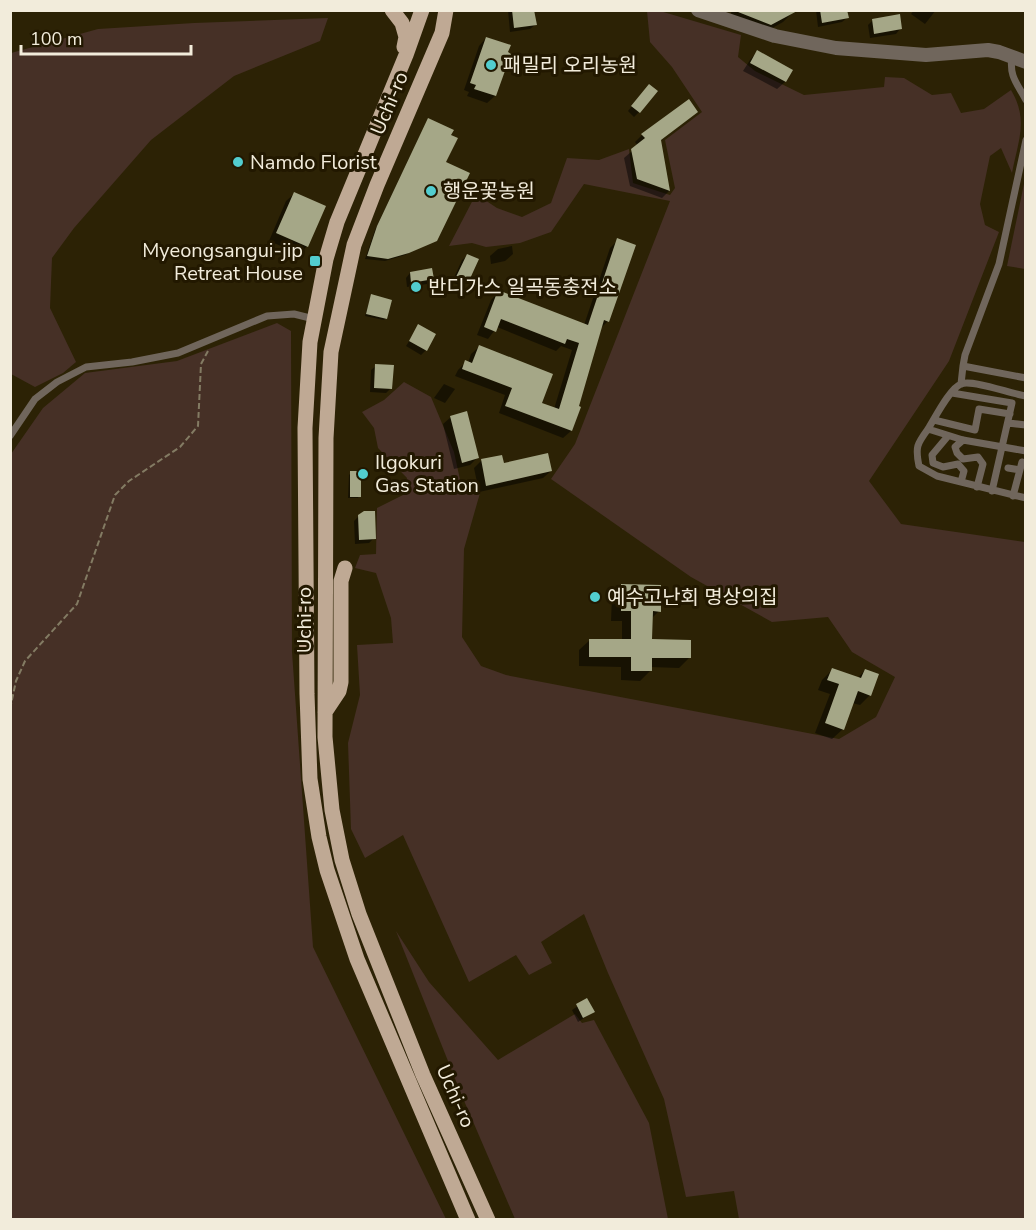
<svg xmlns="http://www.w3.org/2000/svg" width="1036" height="1230" viewBox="0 0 1036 1230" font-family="'Nunito Sans','Noto Sans KR',sans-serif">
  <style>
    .green { fill: #463026 }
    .shadow { fill: #0007 }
    .building { fill: #a5a787 }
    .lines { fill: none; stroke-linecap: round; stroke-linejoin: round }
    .path { stroke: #837b63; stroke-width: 2; stroke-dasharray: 6 3; stroke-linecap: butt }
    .service { stroke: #70665c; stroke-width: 7 }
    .minor { stroke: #70665c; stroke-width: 14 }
    .primary { stroke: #bfa994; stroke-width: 15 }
    .poi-dot { fill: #52cdcf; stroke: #221800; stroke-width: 2 }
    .labels { text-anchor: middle; stroke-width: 6; stroke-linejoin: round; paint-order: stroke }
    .poi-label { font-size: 20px; fill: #f2ecdb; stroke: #221800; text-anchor: start }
    .street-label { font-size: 20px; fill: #f2ecdb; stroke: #221800 }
  </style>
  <rect width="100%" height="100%" fill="#2c2205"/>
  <path class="green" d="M647 11H660L741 35 738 57 755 71 804 95 884 87 885 77 904 78 932 95 951 93 961 113 984 109 1011 90C1029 120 1018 141 1012 173L1001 148 990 156 980 204 985 225 999 232 949 361 869 481 901 524 1025 542V1219H739L734 1191 686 1197 664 1099 608 973 584 914 541 942 552 963 529 975 516 955 469 982 403 835 365 858 351 829 348 743 360 695 357 645 393 643 391 618 376 573 355 568 360 555 376 554 377 508 403 495 407 478 378 448 374 428 362 412 384 400 404 382 431 397 454 452 461 484 480 493 464 549 462 637 481 666 506 675 839 739 876 717 895 677 852 652 828 617 772 622 691 577 551 479 575 444 670 201 584 184 551 232 520 243 486 247 472 243 449 246 476 194 497 208 522 217 551 203 567 158 599 160 629 149 633 183 670 195 675 188 665 140 702 112 672 67 650 42Z
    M328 18 320 41 234 76 151 140 74 228 52 258 50 308 76 362 63 373 35 387 11 374V53L98 29 194 23Z
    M1025 179 1026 269H1025L1007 266Z
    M277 323 291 331 292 652 313 947 446 1219H11V454L43 408 85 373 177 361Z
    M396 931 429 982 498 1060 575 1014 582 1023 594 1020 649 1123 668 1219H515L462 1096Z"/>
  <path class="shadow" d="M508 10H533L535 25 530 29 510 32Z
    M731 10H795L783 22 760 35 732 25Z
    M816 10H846L847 18 842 22 818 27Z
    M914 10H936L925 24 911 14Z
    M873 20 900 29 896 34 870 38 868 25Z
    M486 38 495 96 487 103 467 96 469 92 464 90 479 46Z
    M757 52 791 70 785 82 777 89 743 71 750 60Z
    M644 91 639 112 634 117 628 111Z
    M696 112 660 141 669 191 662 198 630 186 624 158 638 146 635 142 642 135Z
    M426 123 436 240 405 255 385 261 365 259 375 230Z
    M294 194 307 246 300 254 269 241 286 201Z
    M618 240 608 321 600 329 577 406 579 407 571 431 563 438 499 413 505 395 455 376 458 370 466 362 468 363 471 354 479 347 540 404 554 409 572 350 561 346 556 351 497 327 488 339 477 335 491 300 499 292 584 325 610 248Z
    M512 246 513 254 505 261 491 264 490 256 498 249Z
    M467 256V282L462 286 452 282 462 260Z
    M410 273 432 279 427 284 407 287 406 278Z
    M371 296 386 318 384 320 365 316Z
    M419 326 426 350 421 355 406 346Z
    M376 366 391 388 386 393 370 392 371 370Z
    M444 384 455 389 445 403 434 398Z
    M451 417 477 458 470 465 454 469 443 424Z
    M481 461 503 464 551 471 543 478 479 492 474 468Z
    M351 473 359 496 358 498H348L349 475Z
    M359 516 374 538 369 543 355 544 354 521Z
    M622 586 659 611 651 619V641L689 658 679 668 650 667V671L640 681 621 680V667L579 666V650L590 640 622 641V621H611L612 596Z
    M832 670 857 679 865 670 870 695 860 705 852 703 843 729 832 739 815 733 830 694 818 690 822 680Z
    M587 1000 593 1012 578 1022 572 1010Z"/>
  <path class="building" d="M512 10H534L537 25 514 28Z
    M733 10H799L771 25Z
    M820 10H847L849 18 822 23Z
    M900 14 902 29 874 34 872 19Z
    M486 37 511 45 508 52 511 54 496 96 474 89 476 85 470 83Z
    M757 50 793 70 786 82 750 63Z
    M649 84 658 91 640 113 631 106Z
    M689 99 698 112 661 140 670 191 637 179 631 149 645 138 641 134Z
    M428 118 454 130 451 135 458 138 446 162 470 173 437 241 409 253 388 259 367 256 377 226Z
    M294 192 326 206 308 247 276 233Z
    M617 238 636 245 609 322 604 320 579 406 581 407 572 431 505 406 512 388 462 369 465 360 472 363 479 345 553 374 542 403 559 409 579 343 567 339 565 344 501 319 496 332 484 327 498 290 588 325Z
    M467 254 479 259 468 283 456 277Z
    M432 268 434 279 411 283 410 272Z
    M371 294 392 300 387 319 366 314Z
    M418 324 436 334 427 351 409 341Z
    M375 364 394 365 392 389 374 388Z
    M467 411 479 458 462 463 450 416Z
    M548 453 552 471 486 486 481 459 502 455 504 463Z
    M350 471H361V497H350Z
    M364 511H375L376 539 359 540 358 515Z
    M621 584 661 585V612L653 611 652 639 691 640V658H652V671H631V657H589V639H631V611H621Z
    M832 668 861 678 865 669 879 674 871 696 858 691 844 730 825 723 839 684 827 680Z
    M587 998 595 1012 583 1018 576 1004Z"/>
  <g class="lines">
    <path class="path" d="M10 709 16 681 25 661 77 604 115 495 129 481 180 447 198 426 201 364 208 351"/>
    <path class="service" d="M1012 56C1009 77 1017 83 1026 100
      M1026 140 999 264 965 355 963 366 1026 378
      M961 384 963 366
      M952 393 1012 403 992 491
      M934 420 975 430 979 409 1010 414
      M1008 423 1026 425
      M928 429C935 418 950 388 961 384 972 379 1011 394 1026 396
      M10 436 35 399 57 382 86 367 132 362 178 353 267 316 294 314 314 319
      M948 436 932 455 933 463 943 467 958 464 964 471 961 482
      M963 440 955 447 957 453 963 459 978 457 983 464 977 487
      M1026 451 963 440 928 429C917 444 915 447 919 466L937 476 1026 498
      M1008 468 1020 470
      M1013 496 1022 462"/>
    <path class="minor" d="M698 10 775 36 836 48 926 55 988 50 999 52 1026 62"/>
    <path class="primary" d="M392 10 402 23 406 37 404 47
      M422 10 406 55 337 222 326 259 310 342 305 428 307 694 310 779 319 837 327 870 357 959 468 1220
      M446 10 442 33 377 185 354 245 331 352 326 438 325 737 332 810 342 860 359 914 423 1075 488 1220
      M325 712 339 691 341 682V581L345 568"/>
  </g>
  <g class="poi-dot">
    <circle cx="491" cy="65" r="6"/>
    <circle cx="238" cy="162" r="6"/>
    <circle cx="431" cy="191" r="6"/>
    <rect x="309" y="255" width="12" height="12" rx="3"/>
    <circle cx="416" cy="287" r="6"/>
    <circle cx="363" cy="474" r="6"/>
    <circle cx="595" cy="597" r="6"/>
  </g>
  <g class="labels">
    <g class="poi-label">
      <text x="503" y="72">패밀리 오리농원</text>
      <text x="250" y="169">Namdo Florist</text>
      <text x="443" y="198">행운꽃농원</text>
      <text x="303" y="257" text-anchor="end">Myeongsangui-jip<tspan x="303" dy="23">Retreat House</tspan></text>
      <text x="428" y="294">반디가스 일곡동충전소</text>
      <text x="375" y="469">Ilgokuri<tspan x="375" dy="23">Gas Station</tspan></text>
      <text x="607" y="604">예수고난회 명상의집</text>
    </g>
    <g class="street-label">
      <text transform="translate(389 103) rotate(-67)" y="7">Uchi-ro</text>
      <text transform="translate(304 620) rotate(-90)" y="7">Uchi-ro</text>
      <text transform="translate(456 1096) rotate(66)" y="7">Uchi-ro</text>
    </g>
  </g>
  <rect width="1036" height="1230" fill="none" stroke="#f2ecdb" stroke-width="24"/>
  <path d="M21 45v9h170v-9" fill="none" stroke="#f2ecdb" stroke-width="3"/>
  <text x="30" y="45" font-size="18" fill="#f2ecdb" stroke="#221800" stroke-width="4.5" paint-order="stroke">100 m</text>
</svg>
